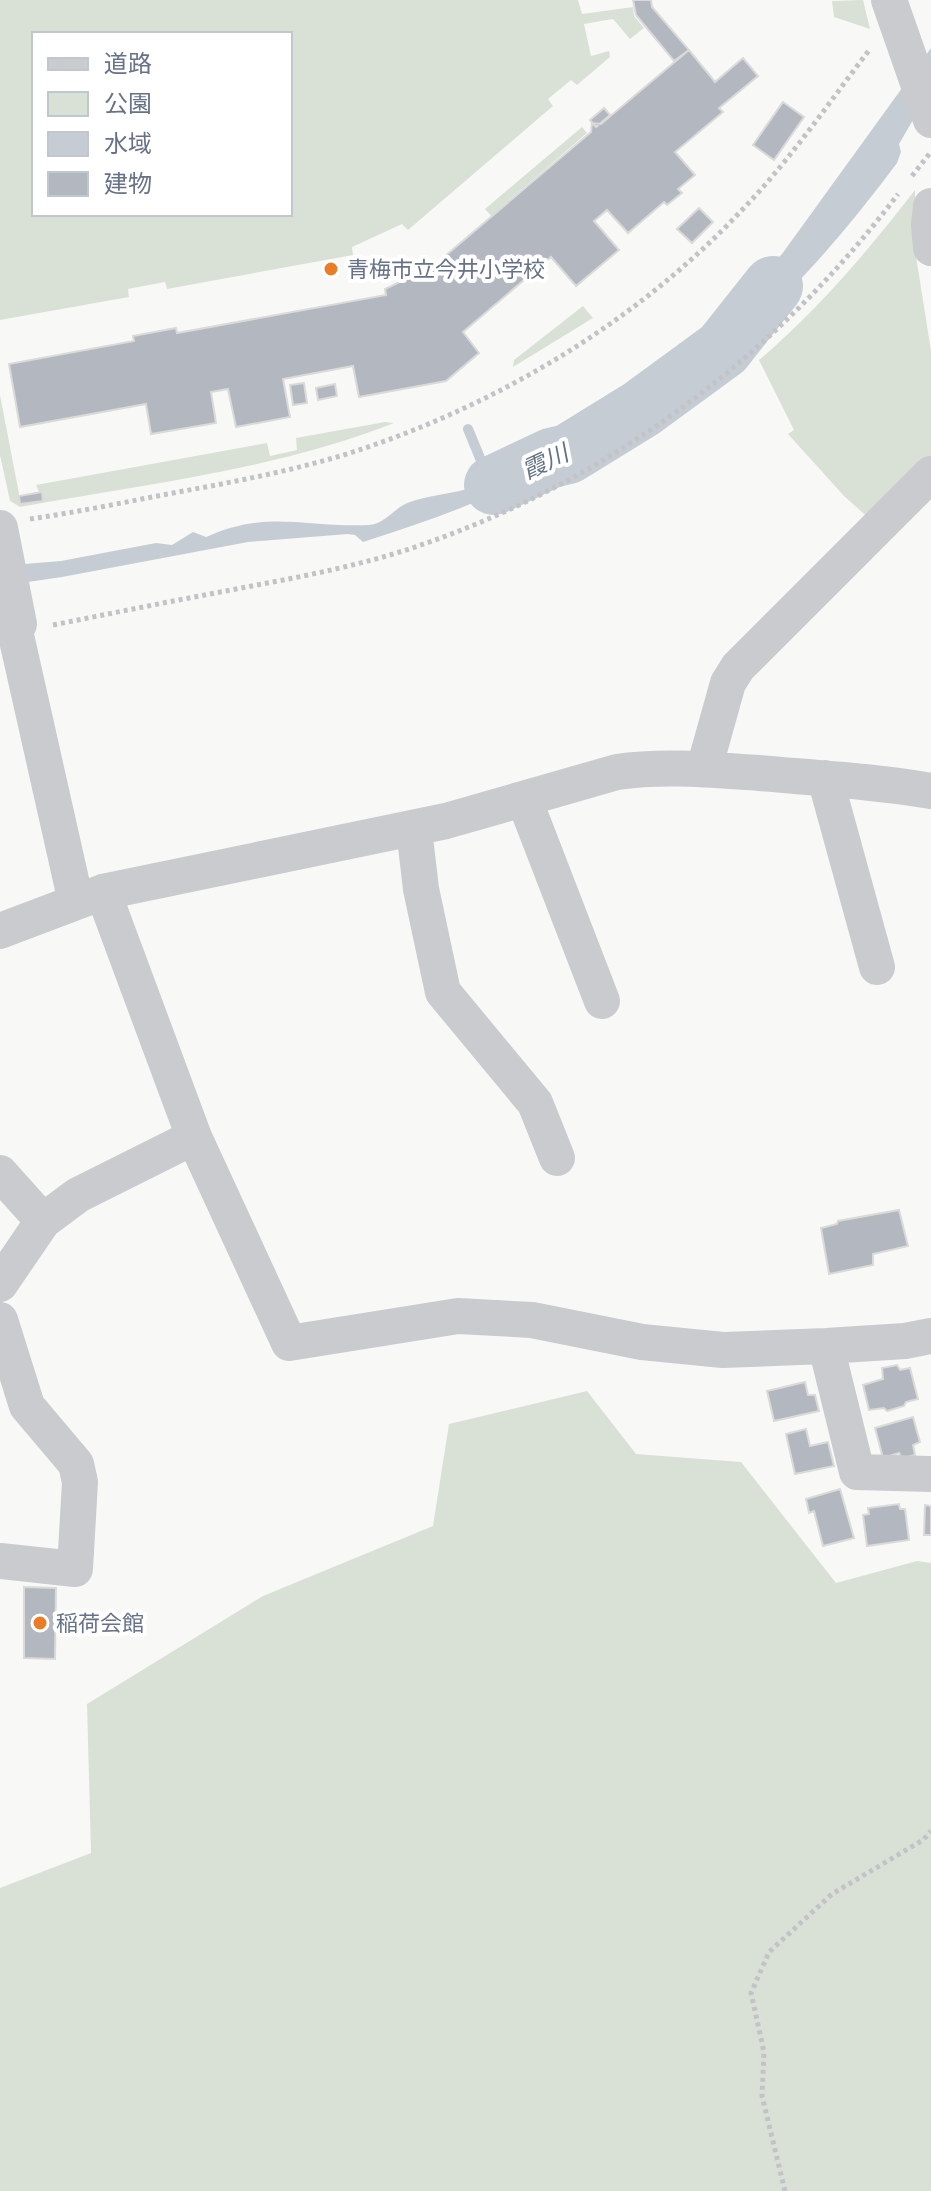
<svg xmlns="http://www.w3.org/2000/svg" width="931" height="2191" viewBox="0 0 931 2191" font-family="'Fira Sans','Noto Sans JP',sans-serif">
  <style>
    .green { fill: #d9e1d7; fill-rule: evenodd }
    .water { fill: #c6ccd3 }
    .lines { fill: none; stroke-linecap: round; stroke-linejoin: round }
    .stream { stroke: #c6ccd3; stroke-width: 10 }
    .river { stroke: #c6ccd3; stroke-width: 60 }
    .building { fill: #b3b8c0; stroke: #dadad8; stroke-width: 2 }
    .path { stroke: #c2c3c6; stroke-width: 5; stroke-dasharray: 4 4; stroke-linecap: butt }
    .minor { stroke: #c9cbcf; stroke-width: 36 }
    .poi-dot { fill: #e97d26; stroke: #fff; stroke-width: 3 }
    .labels { text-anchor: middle; stroke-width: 8; stroke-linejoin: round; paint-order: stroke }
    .poi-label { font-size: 22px; fill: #677288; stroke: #fff; text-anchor: start }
    .water-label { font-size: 24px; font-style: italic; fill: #637383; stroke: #fff }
  </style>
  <rect width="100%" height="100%" fill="#f8f9f6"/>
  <path class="green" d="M0 0H578L582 14 633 7 634 16 644 28 630 39 613 19 584 24 591 56 609 51 610 57 577 85 571 80 548 99 553 106 408 230 402 224 352 247 353 255 167 289 165 282 128 289 129 297 0 320ZM34 34H290V214H34Z
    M863 0 870 29 834 17 832 1Z
    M582 127 587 133 491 216 485 209Z
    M915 190 916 256 931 351V463L873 522 844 496 788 434 794 430 759 360C818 310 867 252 915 190Z
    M583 306 593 318 513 367 514 360Z
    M0 395 21 504 43 501 36 485 267 443 270 456 297 450 296 438 385 422 394 423C275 470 145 484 20 507L10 501 0 455Z
    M587 1391 636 1454 741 1462 836 1583 917 1561 931 1563V2191H0V1888L91 1853 87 1704 263 1596 433 1526 449 1424Z"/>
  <path class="water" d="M931 48V89L899 144 901 152 897 163C858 215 818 264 771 309 756 324 741 339 723 349L733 317 745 306 749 288 782 254Z
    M555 446 560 454H568C554 467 537 474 520 482 469 507 416 525 363 542L355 535 348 534 248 542 62 577 0 586V566L61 561 156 543 172 545 193 532 206 537C268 509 306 528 369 525 386 524 394 507 410 502 441 491 483 494 506 467L522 465Z"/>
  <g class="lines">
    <path class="stream" d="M468 429 492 487"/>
    <path class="river" d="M494 485 551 458 568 454 641 409 723 349 773 286"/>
  </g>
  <path class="building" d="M633 0H651L652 7 689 50 674 61 636 15Z
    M689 50 715 82 743 58 758 76 719 108 723 112 675 152 695 175 678 189 682 193 667 205 664 202 628 233 607 210 594 221 619 250 576 286 551 257 463 332 479 353 446 381 359 397 353 366 283 379 290 417 236 427 228 389 211 392 216 423 175 430 151 434 146 404 20 427 9 364 134 341 133 336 176 328 177 333 386 295 385 289 414 275 418 279 591 132 592 123 601 124Z
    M783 102 804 117 774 160 753 145Z
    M604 108 610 115 596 127 590 120Z
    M699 208 713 222 692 243 677 229Z
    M304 383 307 403 293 405 290 385Z
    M335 384 337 396 318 400 316 388Z
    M42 492 43 501 20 504 19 496Z
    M899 1210 908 1246 873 1254V1265L829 1274 821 1228 837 1224 838 1221Z
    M897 1365 900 1370 910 1368 918 1399 906 1402 904 1406 887 1411 884 1408 869 1410 863 1385 883 1379 882 1368Z
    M805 1382 808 1395H815L819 1411 774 1421 767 1391Z
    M913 1417 920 1442 913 1445 915 1455 902 1458 899 1453 883 1458 875 1428Z
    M806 1429 810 1446 828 1442 834 1466 795 1474 786 1434Z
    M840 1489 854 1538 823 1546 814 1511 809 1513 806 1499Z
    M899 1504 900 1509H905L909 1540 867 1546 863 1515 869 1514 868 1508Z
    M925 1505 931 1506V1535H924Z
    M24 1587 56 1588 55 1659 24 1658Z"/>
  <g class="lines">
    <path class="path" d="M912 176 930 153
      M30 519C78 512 126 502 173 493 233 482 292 471 350 453 496 406 637 322 742 210 790 160 828 104 870 49
      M53 625C113 613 172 601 231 590 284 580 338 570 390 555 593 493 771 363 898 194
      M785 2191 762 2096 764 2052 751 1993 769 1952 832 1894 923 1840 931 1831"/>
    <path class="minor" d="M889 0 931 120
      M931 206 929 225 931 248
      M0 528 19 624 15 631 76 902
      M704 769 728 683 738 667 931 474
      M825 778 877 967
      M524 799 602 1001
      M414 829 421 889 443 992 535 1103 557 1158
      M103 892 194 1137 289 1343 458 1316 532 1320 642 1342 723 1350 826 1346 905 1341 931 1336
      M0 931 103 892 446 821 617 772C664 765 712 770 759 773 816 778 874 781 931 791
      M0 1173 43 1221
      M0 1284 43 1221 78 1195 194 1137
      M0 1320 27 1406 76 1464 80 1482 75 1569 0 1561
      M826 1346 857 1472 931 1474"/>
  </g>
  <g class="poi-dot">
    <circle cx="331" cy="269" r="8"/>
    <circle cx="40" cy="1623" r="8"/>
  </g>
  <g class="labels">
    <g class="poi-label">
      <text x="347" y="277">青梅市立今井小学校</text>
      <text x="56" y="1631">稲荷会館</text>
    </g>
    <g class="water-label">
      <text transform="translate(545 462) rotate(-25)" y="8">霞川</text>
    </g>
  </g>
  <rect x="32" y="32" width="260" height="184" fill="#ffffff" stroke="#c2c7cf" stroke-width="2"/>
  <rect x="48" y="58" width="40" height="12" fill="#c9cbcf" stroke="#c2c7cf" stroke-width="2"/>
  <text x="104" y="72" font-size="24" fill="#677288">道路</text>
  <rect x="48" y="92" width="40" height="24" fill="#d9e1d7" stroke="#c2c7cf" stroke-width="2"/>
  <text x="104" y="112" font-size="24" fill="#677288">公園</text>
  <rect x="48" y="132" width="40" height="24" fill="#c6ccd3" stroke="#c2c7cf" stroke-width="2"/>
  <text x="104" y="152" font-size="24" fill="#677288">水域</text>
  <rect x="48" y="172" width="40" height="24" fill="#b3b8c0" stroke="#c2c7cf" stroke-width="2"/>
  <text x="104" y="192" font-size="24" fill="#677288">建物</text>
</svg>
